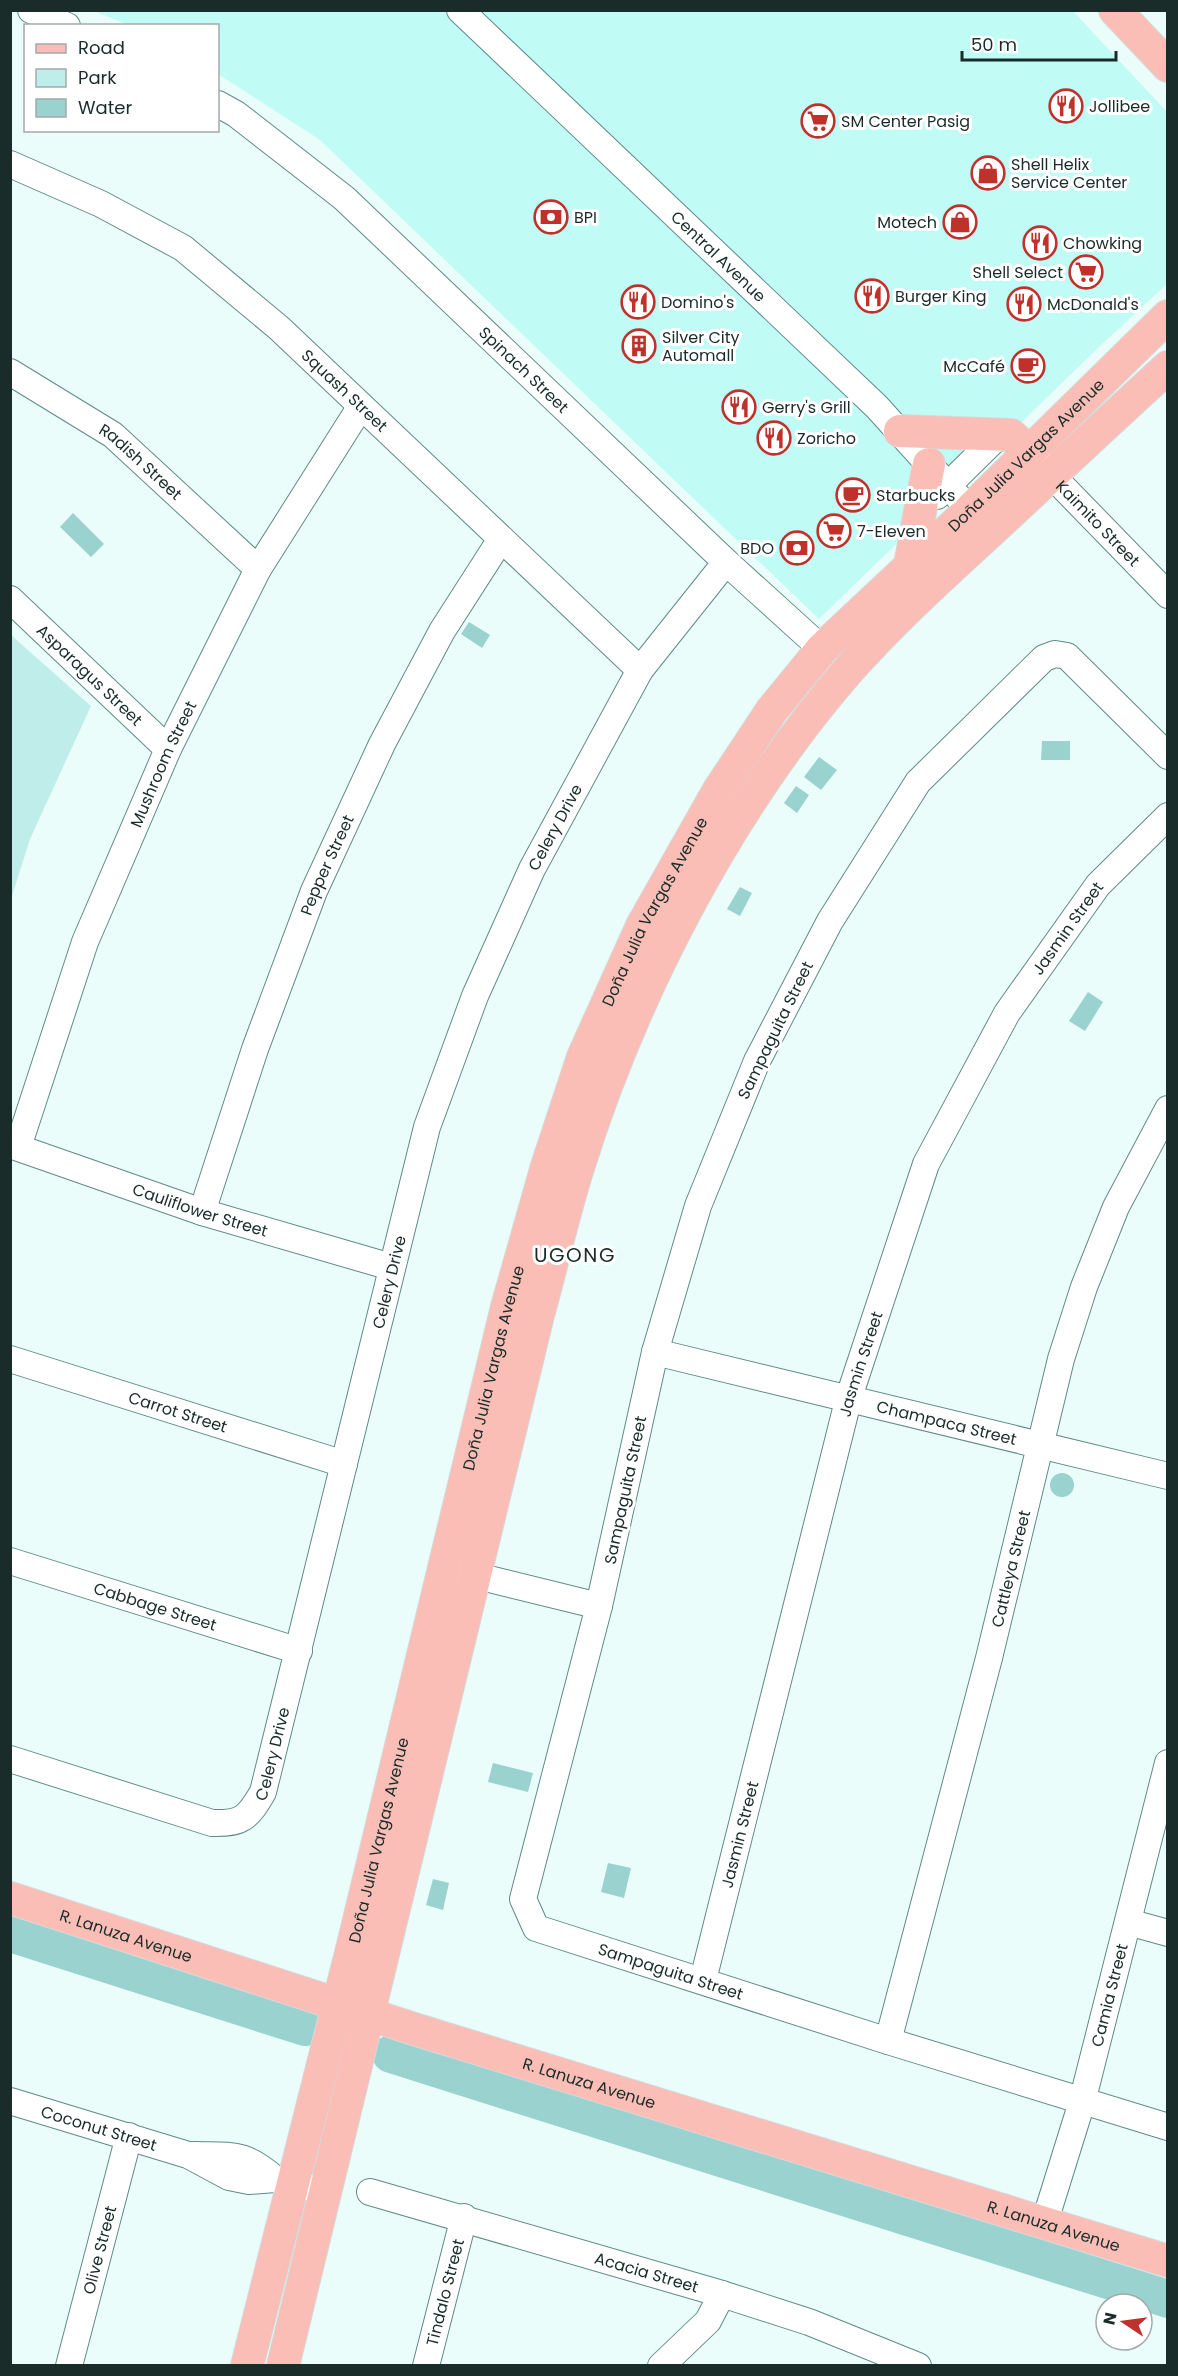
<svg xmlns="http://www.w3.org/2000/svg" width="1178" height="2376" viewBox="0 0 1178 2376" font-family="Poppins,sans-serif">
  <style>
    .built { fill: #c0fbf6 }
    .green { fill: #bfeeea }
    .water { fill: #99d2ce }
    .lines { fill: none; stroke-linecap: round; stroke-linejoin: round }
    .river { stroke: #99d2ce; stroke-width: 38 }
    .minor-casing { stroke: #5f8b88; stroke-width: 28 }
    .major-casing { stroke: #d6d9d9; stroke-width: 34 }
    .minor { stroke: #fff; stroke-width: 26 }
    .major { stroke: #fabeb6; stroke-width: 32 }
    .labels { text-anchor: middle; stroke-width: 6; stroke-linejoin: round; paint-order: stroke }
    .poi-label { font-size: 16px; fill: #192c2a; stroke: #fff; text-anchor: start }
    .street-label { font-size: 16px; fill: #192c2a; stroke: #fff }
    .quarter-label { font-size: 20px; letter-spacing: 1.5px; fill: #192c2a; stroke: #fff }
  </style>
  <rect width="100%" height="100%" fill="#ebfdfb"/>
  <path class="built" d="M94 11H1073L1167 112V284L1101 345 819 619 320 140 218 74V26L129 25Z"/>
  <path class="green" d="M11 635 91 706 30 839 11 899Z"/>
  <path class="water" d="M73 513 104 544 91 557 60 527Z
    M469 622 490 635 482 648 461 634Z
    M1042 741H1070V760H1041Z
    M819 757 837 770 821 790 804 777Z
    M796 786 809 795 797 813 784 803Z
    M740 887 752 893 740 916 727 909Z
    M1088 992 1103 1002 1085 1031 1069 1021Z
    M1050 1485a12 12 0 1 1 24 0a12 12 0 1 1-24 0Z
    M493 1763 533 1773 528 1792 488 1782Z
    M608 1863 631 1868 624 1898 601 1892Z
    M433 1879 449 1883 443 1910 426 1905Z"/>
  <g class="lines">
    <path class="river" d="M10 1933 305 2027
      M391 2054 1168 2299"/>
    <g class="minor-casing">
      <g id="minor">
        <path d="M31 10 67 26"/>
        <path id="s1" d="M460 10 877 407 970 510"/>
        <path id="s2" d="M218 104 236 114 344 198 726 562 822 649"/>
        <path id="s3" d="M10 164 101 204 183 248 279 328 640 670"/>
        <path id="s4" d="M10 372 113 435 258 569"/>
        <path id="s5" d="M1029 452 1168 595"/>
        <path d="M937 496 999 435"/>
        <path id="s6" d="M10 599 168 749"/>
        <path id="s7" d="M1168 756 1067 656 1055 654 1044 658 918 782 830 921 757 1061 698 1206 655 1352 599 1606 523 1899 536 1928 888 2041 1168 2127"/>
        <path id="s8" d="M10 1145 202 1212 391 1267"/>
        <path id="s9" d="M18 1147 85 942 168 749 258 569 361 406"/>
        <path id="s10" d="M202 1212 255 1049 314 891 382 744 442 631 501 539"/>
        <path id="s11" d="M655 1352 1168 1476"/>
        <path id="s12" d="M10 1359 344 1464"/>
        <path id="s13" d="M10 1561 299 1651"/>
        <path d="M457 1571 599 1606"/>
        <path id="s14" d="M10 1759 212 1823C242 1824 248 1818 263 1792L427 1127 475 996 532 869 640 670 726 562"/>
        <path d="M1128 1922 1168 1933"/>
        <path id="s15" d="M703 1980 849 1397 926 1164 1007 1013 1098 885 1168 816"/>
        <path id="s16" d="M888 2041 989 1658 1061 1359 1084 1287 1116 1207 1168 1109"/>
        <path id="s17" d="M10 2101 188 2155 229 2177 249 2181 275 2179 310 2188"/>
        <path d="M194 2155C234 2156 244 2152 275 2179"/>
        <path id="s18" d="M370 2192 722 2294 809 2322 918 2366"/>
        <path id="s19" d="M1044 2224 1082 2102 1168 1763"/>
        <path id="s20" d="M69 2366 129 2136"/>
        <path id="s21" d="M426 2366 464 2217"/>
        <path d="M661 2366 708 2321 722 2294"/>
      </g>
    </g>
    <g class="major-casing">
      <g id="major">
        <path d="M1115 10 1168 66"/>
        <path d="M900 431 1011 435 1029 452"/>
        <path d="M910 565 929 464"/>
        <path id="s22" d="M10 1898 414 2029 1168 2261"/>
        <path id="s23" d="M247 2366 353 1945 507 1307 547 1166 583 1057 642 926 719 790 772 710 822 649 970 510 1168 316"/>
        <path d="M283 2366 538 1315C551 1268 562 1220 576 1174 630 998 726 812 846 673 891 622 942 576 992 530 1050 476 1109 421 1168 367"/>
      </g>
    </g>
    <use href="#minor" class="minor"/>
    <use href="#major" class="major"/>
  </g>
  <defs>
    <g id="restaurant-ring" transform="scale(1.725)"><circle r="9.5" fill="#fff" stroke="#c0312b" stroke-width="1.5"/><path d="M-5-6h1v4h1v-4h1v4h1v-4h1v5L-1.5 .5V6h-2V.5L-5-1ZM5-6V6H3V1.5H1.5Q1.5-4 5-6Z" fill="#c0312b"/></g>
    <g id="supermarket-ring" transform="scale(1.725)"><circle r="9.5" fill="#fff" stroke="#c0312b" stroke-width="1.5"/><path d="M-6-5.5h2.5l.6 2H6L4.5 2H-2.5L-4.4-4H-6ZM-1.5 3.2a1.3 1.3 0 1 0 .1 0ZM3 3.2a1.3 1.3 0 1 0 .1 0Z" fill="#c0312b"/></g>
    <g id="shop-ring" transform="scale(1.725)"><circle r="9.5" fill="#fff" stroke="#c0312b" stroke-width="1.5"/><path d="M-5-2.5h2.3a2.7 3.5 0 0 1 5.4 0H5L5.5 6h-11ZM-1.5-2.5h3a1.5 2.3 0 0 0-3 0Z" fill="#c0312b"/></g>
    <g id="bank-ring" transform="scale(1.725)"><circle r="9.5" fill="#fff" stroke="#c0312b" stroke-width="1.5"/><path d="M-6-4H6V4H-6ZM0-2.3a2.3 2.3 0 1 0 0 4.6a2.3 2.3 0 1 0 0-4.6Z" fill="#c0312b"/></g>
    <g id="building-ring" transform="scale(1.725)"><circle r="9.5" fill="#fff" stroke="#c0312b" stroke-width="1.5"/><path d="M-4-6H4V6H1V3H-1V6H-4ZM-2.5-4.3h1.7v1.8h-1.7ZM.8-4.3h1.7v1.8H.8ZM-2.5-1h1.7V.8h-1.7ZM.8-1h1.7V.8H.8Z" fill="#c0312b"/></g>
    <g id="cafe-ring" transform="scale(1.725)"><circle r="9.5" fill="#fff" stroke="#c0312b" stroke-width="1.5"/><path d="M-5.5-4.5H6V0H3Q3 3.5 0 3.5H-2.5Q-5.5 3.5-5.5 0ZM3-3.2v2h1.7v-2ZM-6 4.5H4V6H-6Z" fill="#c0312b"/></g>
  </defs>
  <g fill-rule="evenodd">
    <use href="#restaurant-ring" x="1066" y="106"/>
    <use href="#supermarket-ring" x="818" y="121"/>
    <use href="#shop-ring" x="988" y="173"/>
    <use href="#bank-ring" x="551" y="217"/>
    <use href="#shop-ring" x="960" y="222"/>
    <use href="#restaurant-ring" x="1040" y="243"/>
    <use href="#supermarket-ring" x="1086" y="272"/>
    <use href="#restaurant-ring" x="872" y="296"/>
    <use href="#restaurant-ring" x="638" y="302"/>
    <use href="#restaurant-ring" x="1024" y="304"/>
    <use href="#building-ring" x="639" y="346"/>
    <use href="#cafe-ring" x="1028" y="366"/>
    <use href="#restaurant-ring" x="739" y="407"/>
    <use href="#restaurant-ring" x="774" y="438"/>
    <use href="#cafe-ring" x="853" y="495"/>
    <use href="#supermarket-ring" x="834" y="531"/>
    <use href="#bank-ring" x="797" y="548"/>
  </g>
  <g class="labels">
    <g class="poi-label">
      <text x="1089" y="112">Jollibee</text>
      <text x="841" y="127">SM Center Pasig</text>
      <text x="1011" y="170">Shell Helix<tspan x="1011" dy="18">Service Center</tspan></text>
      <text x="574" y="223">BPI</text>
      <text x="937" y="228" text-anchor="end">Motech</text>
      <text x="1063" y="249">Chowking</text>
      <text x="1063" y="278" text-anchor="end">Shell Select</text>
      <text x="895" y="302">Burger King</text>
      <text x="661" y="308">Domino's</text>
      <text x="1047" y="310">McDonald's</text>
      <text x="662" y="343">Silver City<tspan x="662" dy="18">Automall</tspan></text>
      <text x="1005" y="372" text-anchor="end">McCafé</text>
      <text x="762" y="413">Gerry's Grill</text>
      <text x="797" y="444">Zoricho</text>
      <text x="876" y="501">Starbucks</text>
      <text x="857" y="537">7-Eleven</text>
      <text x="774" y="554" text-anchor="end">BDO</text>
    </g>
    <g class="street-label">
      <text dy="6" stroke="none"><textPath href="#s1" startOffset="357">Central Avenue</textPath></text>
      <text dy="6" stroke="none"><textPath href="#s2" startOffset="406">Spinach Street</textPath></text>
      <text dy="6" stroke="none"><textPath href="#s3" startOffset="408">Squash Street</textPath></text>
      <text dy="6" stroke="none"><textPath href="#s23" startOffset="2108">Doña Julia Vargas Avenue</textPath></text>
      <text dy="6" stroke="none"><textPath href="#s4" startOffset="159">Radish Street</textPath></text>
      <text dy="6" stroke="none"><textPath href="#s5" startOffset="99">Kaimito Street</textPath></text>
      <text dy="6" stroke="none"><textPath href="#s6" startOffset="110">Asparagus Street</textPath></text>
      <text dy="6" stroke="none"><textPath href="#s9" startOffset="410">Mushroom Street</textPath></text>
      <text dy="6" stroke="none"><textPath href="#s14" startOffset="1288">Celery Drive</textPath></text>
      <text dy="6" stroke="none"><textPath href="#s10" startOffset="369">Pepper Street</textPath></text>
      <text dy="6" stroke="none"><textPath href="#s23" startOffset="1514">Doña Julia Vargas Avenue</textPath></text>
      <text dy="6" stroke="none"><textPath href="#s15" startOffset="1122">Jasmin Street</textPath></text>
      <text transform="translate(775 1030) rotate(-64)" y="6">Sampaguita Street</text>
      <text dy="6" stroke="none"><textPath href="#s8" startOffset="201">Cauliflower Street</textPath></text>
      <text dy="6" stroke="none"><textPath href="#s14" startOffset="802">Celery Drive</textPath></text>
      <text dy="6" stroke="none"><textPath href="#s15" startOffset="636">Jasmin Street</textPath></text>
      <text dy="6" stroke="none"><textPath href="#s23" startOffset="1028">Doña Julia Vargas Avenue</textPath></text>
      <text dy="6" stroke="none"><textPath href="#s12" startOffset="176">Carrot Street</textPath></text>
      <text dy="6" stroke="none"><textPath href="#s11" startOffset="300">Champaca Street</textPath></text>
      <text transform="translate(625 1490) rotate(-78)" y="6">Sampaguita Street</text>
      <text dy="6" stroke="none"><textPath href="#s16" startOffset="488">Cattleya Street</textPath></text>
      <text dy="6" stroke="none"><textPath href="#s13" startOffset="152">Cabbage Street</textPath></text>
      <text dy="6" stroke="none"><textPath href="#s14" startOffset="316">Celery Drive</textPath></text>
      <text dy="6" stroke="none"><textPath href="#s15" startOffset="150">Jasmin Street</textPath></text>
      <text dy="6" stroke="none"><textPath href="#s23" startOffset="542">Doña Julia Vargas Avenue</textPath></text>
      <text dy="6" stroke="none"><textPath href="#s22" startOffset="122">R. Lanuza Avenue</textPath></text>
      <text dy="6" stroke="none"><textPath href="#s7" startOffset="1710">Sampaguita Street</textPath></text>
      <text dy="6" stroke="none"><textPath href="#s19" startOffset="238">Camia Street</textPath></text>
      <text dy="6" stroke="none"><textPath href="#s22" startOffset="608">R. Lanuza Avenue</textPath></text>
      <text dy="6" stroke="none"><textPath href="#s17" startOffset="93">Coconut Street</textPath></text>
      <text dy="6" stroke="none"><textPath href="#s22" startOffset="1094">R. Lanuza Avenue</textPath></text>
      <text dy="6" stroke="none"><textPath href="#s20" startOffset="120">Olive Street</textPath></text>
      <text dy="6" stroke="none"><textPath href="#s18" startOffset="288">Acacia Street</textPath></text>
      <text dy="6" stroke="none"><textPath href="#s21" startOffset="76">Tindalo Street</textPath></text>
    </g>
    <g class="quarter-label">
      <text x="575" y="1262">UGONG</text>
    </g>
  </g>
  <rect width="1178" height="2376" fill="none" stroke="#192c2a" stroke-width="24"/>
  <rect x="24" y="24" width="195" height="108" fill="#ffffff" stroke="#a3abaa" stroke-width="1.5"/>
  <rect x="36" y="44" width="30" height="9" fill="#fabeb6" stroke="#a3abaa" stroke-width="1.5"/>
  <text x="78" y="54" font-size="18" fill="#192c2a">Road</text>
  <rect x="36" y="69" width="30" height="18" fill="#bfeeea" stroke="#a3abaa" stroke-width="1.5"/>
  <text x="78" y="84" font-size="18" fill="#192c2a">Park</text>
  <rect x="36" y="99" width="30" height="18" fill="#99d2ce" stroke="#a3abaa" stroke-width="1.5"/>
  <text x="78" y="114" font-size="18" fill="#192c2a">Water</text>
  <g transform="translate(1124 2322) rotate(283)"><circle r="28" fill="#ffffff" stroke="#a3abaa" stroke-width="1.5"/>
  <path d="M0-4.5L10 22L0 15L-10 22Z" fill="#c0312b"/>
  <text y="-9" font-size="16" font-weight="bold" text-anchor="middle" fill="#192c2a">N</text>
  </g>
  <path d="M962 51v9h154v-9" fill="none" stroke="#192c2a" stroke-width="3"/>
  <text x="971" y="51" font-size="18" fill="#192c2a" stroke="#ffffff" stroke-width="4.5" paint-order="stroke">50 m</text>
</svg>
